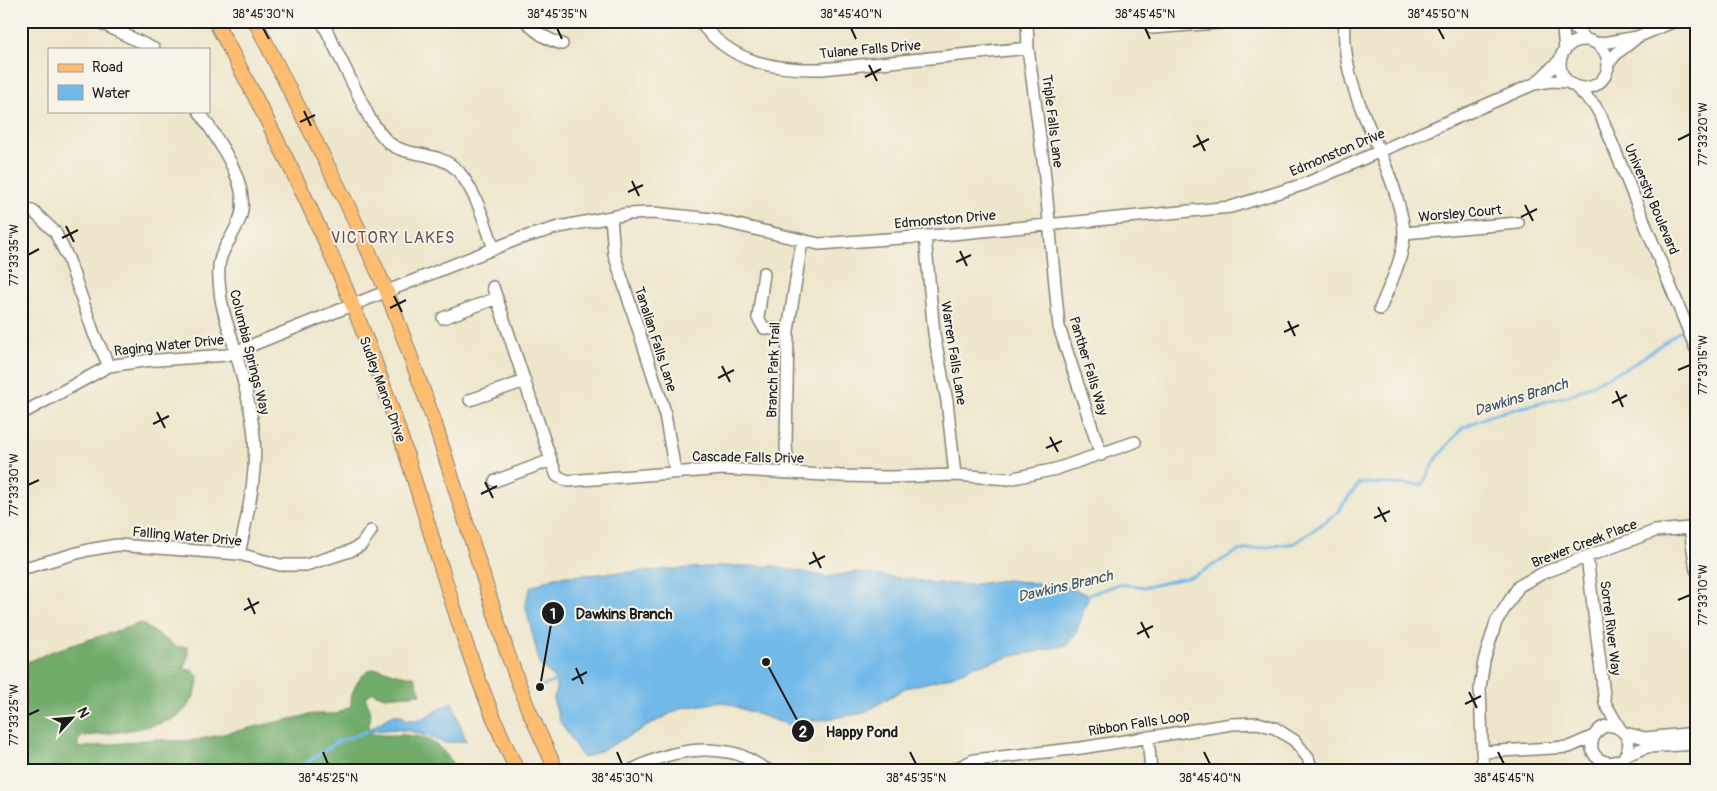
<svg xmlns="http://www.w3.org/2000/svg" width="1717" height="791" viewBox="0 0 1717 791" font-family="Pangolin,sans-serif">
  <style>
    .forest { fill: #70ab6b; stroke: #466444 }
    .water { fill: #71b9e9; stroke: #466a82 }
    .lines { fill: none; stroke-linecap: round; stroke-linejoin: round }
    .stream { stroke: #71b9e9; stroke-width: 3 }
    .minor-casing { stroke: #858174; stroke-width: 14 }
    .major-casing { stroke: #858174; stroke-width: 16 }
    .minor { stroke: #fff; stroke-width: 11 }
    .major { stroke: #fdbc70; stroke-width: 14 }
    .ticks { fill: none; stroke: #1c1c1c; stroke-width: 2 }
    .labels { text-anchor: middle; stroke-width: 4; stroke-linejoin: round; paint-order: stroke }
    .street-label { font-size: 14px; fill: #1c1c1c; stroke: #f7f3e8 }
    .water-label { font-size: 15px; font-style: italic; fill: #3a5364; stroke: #f7f3e8 }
    .quarter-label { font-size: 16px; letter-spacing: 1px; fill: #654e55; stroke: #f7f3e8 }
    .leader { fill: none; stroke: #1c1c1c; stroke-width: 2 }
    .callout-dot { fill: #1c1c1c; stroke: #f7f3e8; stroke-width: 2 }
    .mark-label { font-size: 15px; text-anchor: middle; font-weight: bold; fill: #fff }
    .callout-label { font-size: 15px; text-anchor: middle; font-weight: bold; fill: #1c1c1c; stroke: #f7f3e8; stroke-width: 4; stroke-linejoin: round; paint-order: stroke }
    .neatline { fill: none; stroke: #1c1c1c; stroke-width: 2 }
    .ticks-label { font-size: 12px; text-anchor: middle; fill: #1c1c1c }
  </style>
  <rect width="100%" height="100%" fill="#f7f3e8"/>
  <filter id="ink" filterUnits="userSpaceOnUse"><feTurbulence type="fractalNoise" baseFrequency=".02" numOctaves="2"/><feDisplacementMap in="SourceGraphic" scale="10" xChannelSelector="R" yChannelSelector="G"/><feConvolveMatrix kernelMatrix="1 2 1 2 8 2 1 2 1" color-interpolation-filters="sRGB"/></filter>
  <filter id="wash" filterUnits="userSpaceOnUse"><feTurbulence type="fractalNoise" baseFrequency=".0096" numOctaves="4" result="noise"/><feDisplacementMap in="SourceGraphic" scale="20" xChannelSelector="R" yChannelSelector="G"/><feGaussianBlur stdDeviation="1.12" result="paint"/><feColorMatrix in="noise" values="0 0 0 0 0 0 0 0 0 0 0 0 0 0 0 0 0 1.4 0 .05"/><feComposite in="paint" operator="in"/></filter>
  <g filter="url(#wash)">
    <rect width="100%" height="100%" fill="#eee6cb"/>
    <path class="forest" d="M141 623 177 647H188V656L184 669 192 670 198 676C199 690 190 707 178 716 162 727 103 735 83 736L78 741V748L155 739 173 741 196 740 313 714H336L351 706C351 695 353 689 359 680 375 656 391 678 414 676L421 694 384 697 372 692 365 698C374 713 370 716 368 732 377 736 386 735 395 735 426 734 442 743 456 770H21V665L53 651Z"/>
    <path class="water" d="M723 566H774L828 577 854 572 936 583 969 585 1006 580 1064 586 1089 595 1076 633 1067 645 1009 657 976 666 947 678 905 688 864 713 789 725 722 702 681 708 601 751 583 758 560 721 553 699C561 685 553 674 540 666L525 603 531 587 555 577Z
      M452 702 466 741 445 743 411 731 393 729 365 732 392 715H402L407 720C425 722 436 709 452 702Z"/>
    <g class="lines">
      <path class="stream" d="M1689 325 1696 320
        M1086 596 1119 584 1146 587 1194 576 1238 551 1295 543 1336 514 1359 483 1422 485 1437 458 1462 428 1491 415 1571 395 1634 364 1684 328
        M540 687 558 680
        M296 770 337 742 368 731"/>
    </g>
  </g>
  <g filter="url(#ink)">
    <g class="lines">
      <g class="minor-casing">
        <path id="minor" d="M97 21 154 49
          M322 21 370 119C376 127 381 136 389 143 408 158 440 150 459 172 477 194 485 223 494 249
          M526 21C536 33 548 40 562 44
          M699 21C732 63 772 70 822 69L1028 48
          M1027 21 1028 48 1044 168 1059 327 1101 455
          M1345 21C1340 87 1378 135 1396 195 1399 207 1404 220 1404 233 1404 258 1389 286 1380 309
          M1562 21 1565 50
          M1567 21 1587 40
          M1152 28 1241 21
          M1560 64a24 24 0 1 1 48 0a24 24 0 1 1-48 0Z
          M1597 44 1637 37 1675 21
          M1608 64 1617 53 1634 40
          M1536 83 1560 60
          M1576 87 1595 106 1601 116 1696 349
          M199 111C216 138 254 187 239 221 225 253 215 251 220 291 221 307 227 323 232 339 240 367 249 398 253 427 259 470 248 512 239 554
          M21 207 34 212 55 232 68 258 94 334 109 366
          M611 217 614 254 664 409 675 471
          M1404 233 1518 223
          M925 236 934 334 947 401 955 475
          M764 273 758 318 764 328 788 331
          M493 287 552 463 557 476 568 481 723 469 842 476 890 477 955 475 1009 479 1056 469 1135 442
          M443 318 497 298
          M470 400 525 381
          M21 414 109 366 143 361 227 355 518 239 559 227 627 214 653 213 712 219 819 244 942 235 1231 207 1305 184 1534 84 1551 81 1568 82
          M788 471 786 444 788 331 802 241
          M495 481 551 460
          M1587 557 1605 703 1620 729
          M21 569 88 550 117 545 239 554 280 565H306L350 551 361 545 371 531
          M1625 733 1645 738 1696 733
          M1148 737 1151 770
          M1482 752 1569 747 1594 736
          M1626 755 1647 747 1696 744
          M632 770C666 752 699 745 737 754 747 757 758 765 768 770
          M953 770 974 760 1081 748 1232 724 1258 723 1275 728 1295 741 1308 758 1312 770
          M1483 770 1480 688 1484 661 1496 622 1519 586 1543 573 1655 531 1690 528 1696 570
          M1618 770C1620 762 1626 756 1628 749 1630 742 1627 735 1622 731 1600 710 1573 757 1610 763L1621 760"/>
      </g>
      <g class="major-casing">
        <path id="major" d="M215 21C279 140 340 262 385 390 429 515 459 651 517 770
          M255 21 348 206 387 292 434 421 507 652 527 706 556 770"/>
      </g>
      <use href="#minor" class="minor"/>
      <use href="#major" class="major"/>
    </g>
  </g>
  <path class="ticks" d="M263 28 269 39M557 28 562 39M851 28 856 39M1145 28 1150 39M1438 28 1444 39M869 65 877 81M865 77 881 69M304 111 311 126M300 122 315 115M1197 135 1205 151M1678 140 1690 134M1193 147 1209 139M632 181 639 196M628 192 643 185M1525 205 1533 221M1521 217 1537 209M66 226 74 242M62 238 78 230M960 251 967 266M28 255 39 249M956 262 971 255M394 296 402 312M390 308 406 300M1288 321 1295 336M1284 332 1299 325M722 366 730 382M1678 370 1690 365M718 378 734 370M1616 391 1623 407M1612 403 1627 395M157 412 165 428M153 424 169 416M1050 437 1058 452M1046 448 1062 441M485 482 493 498M28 485 39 480M481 494 497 486M1378 507 1386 522M1374 518 1390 511M813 552 821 568M809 564 825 556M248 598 255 614M1678 600 1690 595M244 610 259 602M1141 622 1149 638M1137 634 1153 626M576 668 583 684M572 680 587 672M1469 692 1477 708M1465 704 1481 696M28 715 39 710M323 752 328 764M617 752 622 764M910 752 916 764M1204 752 1210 764M1498 752 1504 764"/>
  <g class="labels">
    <g class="street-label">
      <text transform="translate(870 49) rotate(-5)" y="5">Tulane Falls Drive</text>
      <text transform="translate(1053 121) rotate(83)" y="5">Triple Falls Lane</text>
      <text transform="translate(1337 152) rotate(-23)" y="5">Edmonston Drive</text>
      <text transform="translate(1652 199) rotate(67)" y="5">University Boulevard</text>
      <text transform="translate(1460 213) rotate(-5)" y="5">Worsley Court</text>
      <text transform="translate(945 219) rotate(-5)" y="5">Edmonston Drive</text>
      <text transform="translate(656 339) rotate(72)" y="5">Tanalian Falls Lane</text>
      <text transform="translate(169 345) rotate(-6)" y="5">Raging Water Drive</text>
      <text transform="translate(250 352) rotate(76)" y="5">Columbia Springs Way</text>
      <text transform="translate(954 353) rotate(81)" y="5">Warren Falls Lane</text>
      <text transform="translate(1089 366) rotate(73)" y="5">Panther Falls Way</text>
      <text transform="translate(773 370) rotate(-88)" y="5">Branch Park Trail</text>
      <text transform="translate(383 389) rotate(70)" y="5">Sudley Manor Drive</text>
      <text transform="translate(748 457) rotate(1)" y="5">Cascade Falls Drive</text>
      <text transform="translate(187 536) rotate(5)" y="5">Falling Water Drive</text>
      <text transform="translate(1584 543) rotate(-21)" y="5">Brewer Creek Place</text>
      <text transform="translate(1611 628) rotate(83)" y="5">Sorrel River Way</text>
      <text transform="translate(1139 723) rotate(-9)" y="5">Ribbon Falls Loop</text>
    </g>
    <g class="water-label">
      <text transform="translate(1521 397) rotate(-17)" y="5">Dawkins Branch</text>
      <text transform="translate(1065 586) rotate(-13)" y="5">Dawkins Branch</text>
    </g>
    <g class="quarter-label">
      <text x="393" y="243">VICTORY LAKES</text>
    </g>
  </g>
  <path class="leader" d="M540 687L553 613M766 662L803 731"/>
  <g class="callout-dot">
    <circle cx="540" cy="687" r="5"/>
    <circle cx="766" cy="662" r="5"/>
    <circle cx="553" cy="613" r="12"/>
    <circle cx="803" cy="731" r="12"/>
  </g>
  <g class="mark-label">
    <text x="553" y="619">1</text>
    <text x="803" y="737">2</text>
  </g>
  <g class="callout-label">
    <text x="624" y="619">Dawkins Branch</text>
    <text x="862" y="737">Happy Pond</text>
  </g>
  <rect width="1717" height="791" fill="none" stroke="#f7f3e8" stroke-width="55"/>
  <rect x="48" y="48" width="162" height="65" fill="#f7f3e8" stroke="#9f9d96"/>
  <rect x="58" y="64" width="25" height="8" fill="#fdbc70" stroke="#9f9d96"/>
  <text x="92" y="72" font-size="15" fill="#1c1c1c">Road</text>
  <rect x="58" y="85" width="25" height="15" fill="#71b9e9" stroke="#9f9d96"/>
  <text x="92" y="98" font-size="15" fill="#1c1c1c">Water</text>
  <g transform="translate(72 718) rotate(64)" stroke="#f7f3e8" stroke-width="4" paint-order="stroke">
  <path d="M0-4L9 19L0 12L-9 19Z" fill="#1c1c1c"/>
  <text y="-8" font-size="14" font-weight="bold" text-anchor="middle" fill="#1c1c1c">N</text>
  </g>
  <rect x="28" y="28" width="1662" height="736" class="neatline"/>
  <g class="ticks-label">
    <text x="263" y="18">38°45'30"N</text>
    <text x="557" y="18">38°45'35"N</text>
    <text x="851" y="18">38°45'40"N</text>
    <text x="1145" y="18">38°45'45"N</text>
    <text x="1438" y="18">38°45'50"N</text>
    <text transform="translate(1703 134) rotate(-90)" y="4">77°33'20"W</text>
    <text transform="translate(14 255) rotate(-90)" y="4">77°33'35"W</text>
    <text transform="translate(1703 365) rotate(-90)" y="4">77°33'15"W</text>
    <text transform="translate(14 485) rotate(-90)" y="4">77°33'30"W</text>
    <text transform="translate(1703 595) rotate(-90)" y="4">77°33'10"W</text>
    <text transform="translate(14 715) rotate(-90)" y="4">77°33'25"W</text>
    <text x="328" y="782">38°45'25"N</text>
    <text x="622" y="782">38°45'30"N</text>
    <text x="916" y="782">38°45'35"N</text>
    <text x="1210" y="782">38°45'40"N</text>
    <text x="1504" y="782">38°45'45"N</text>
  </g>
</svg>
